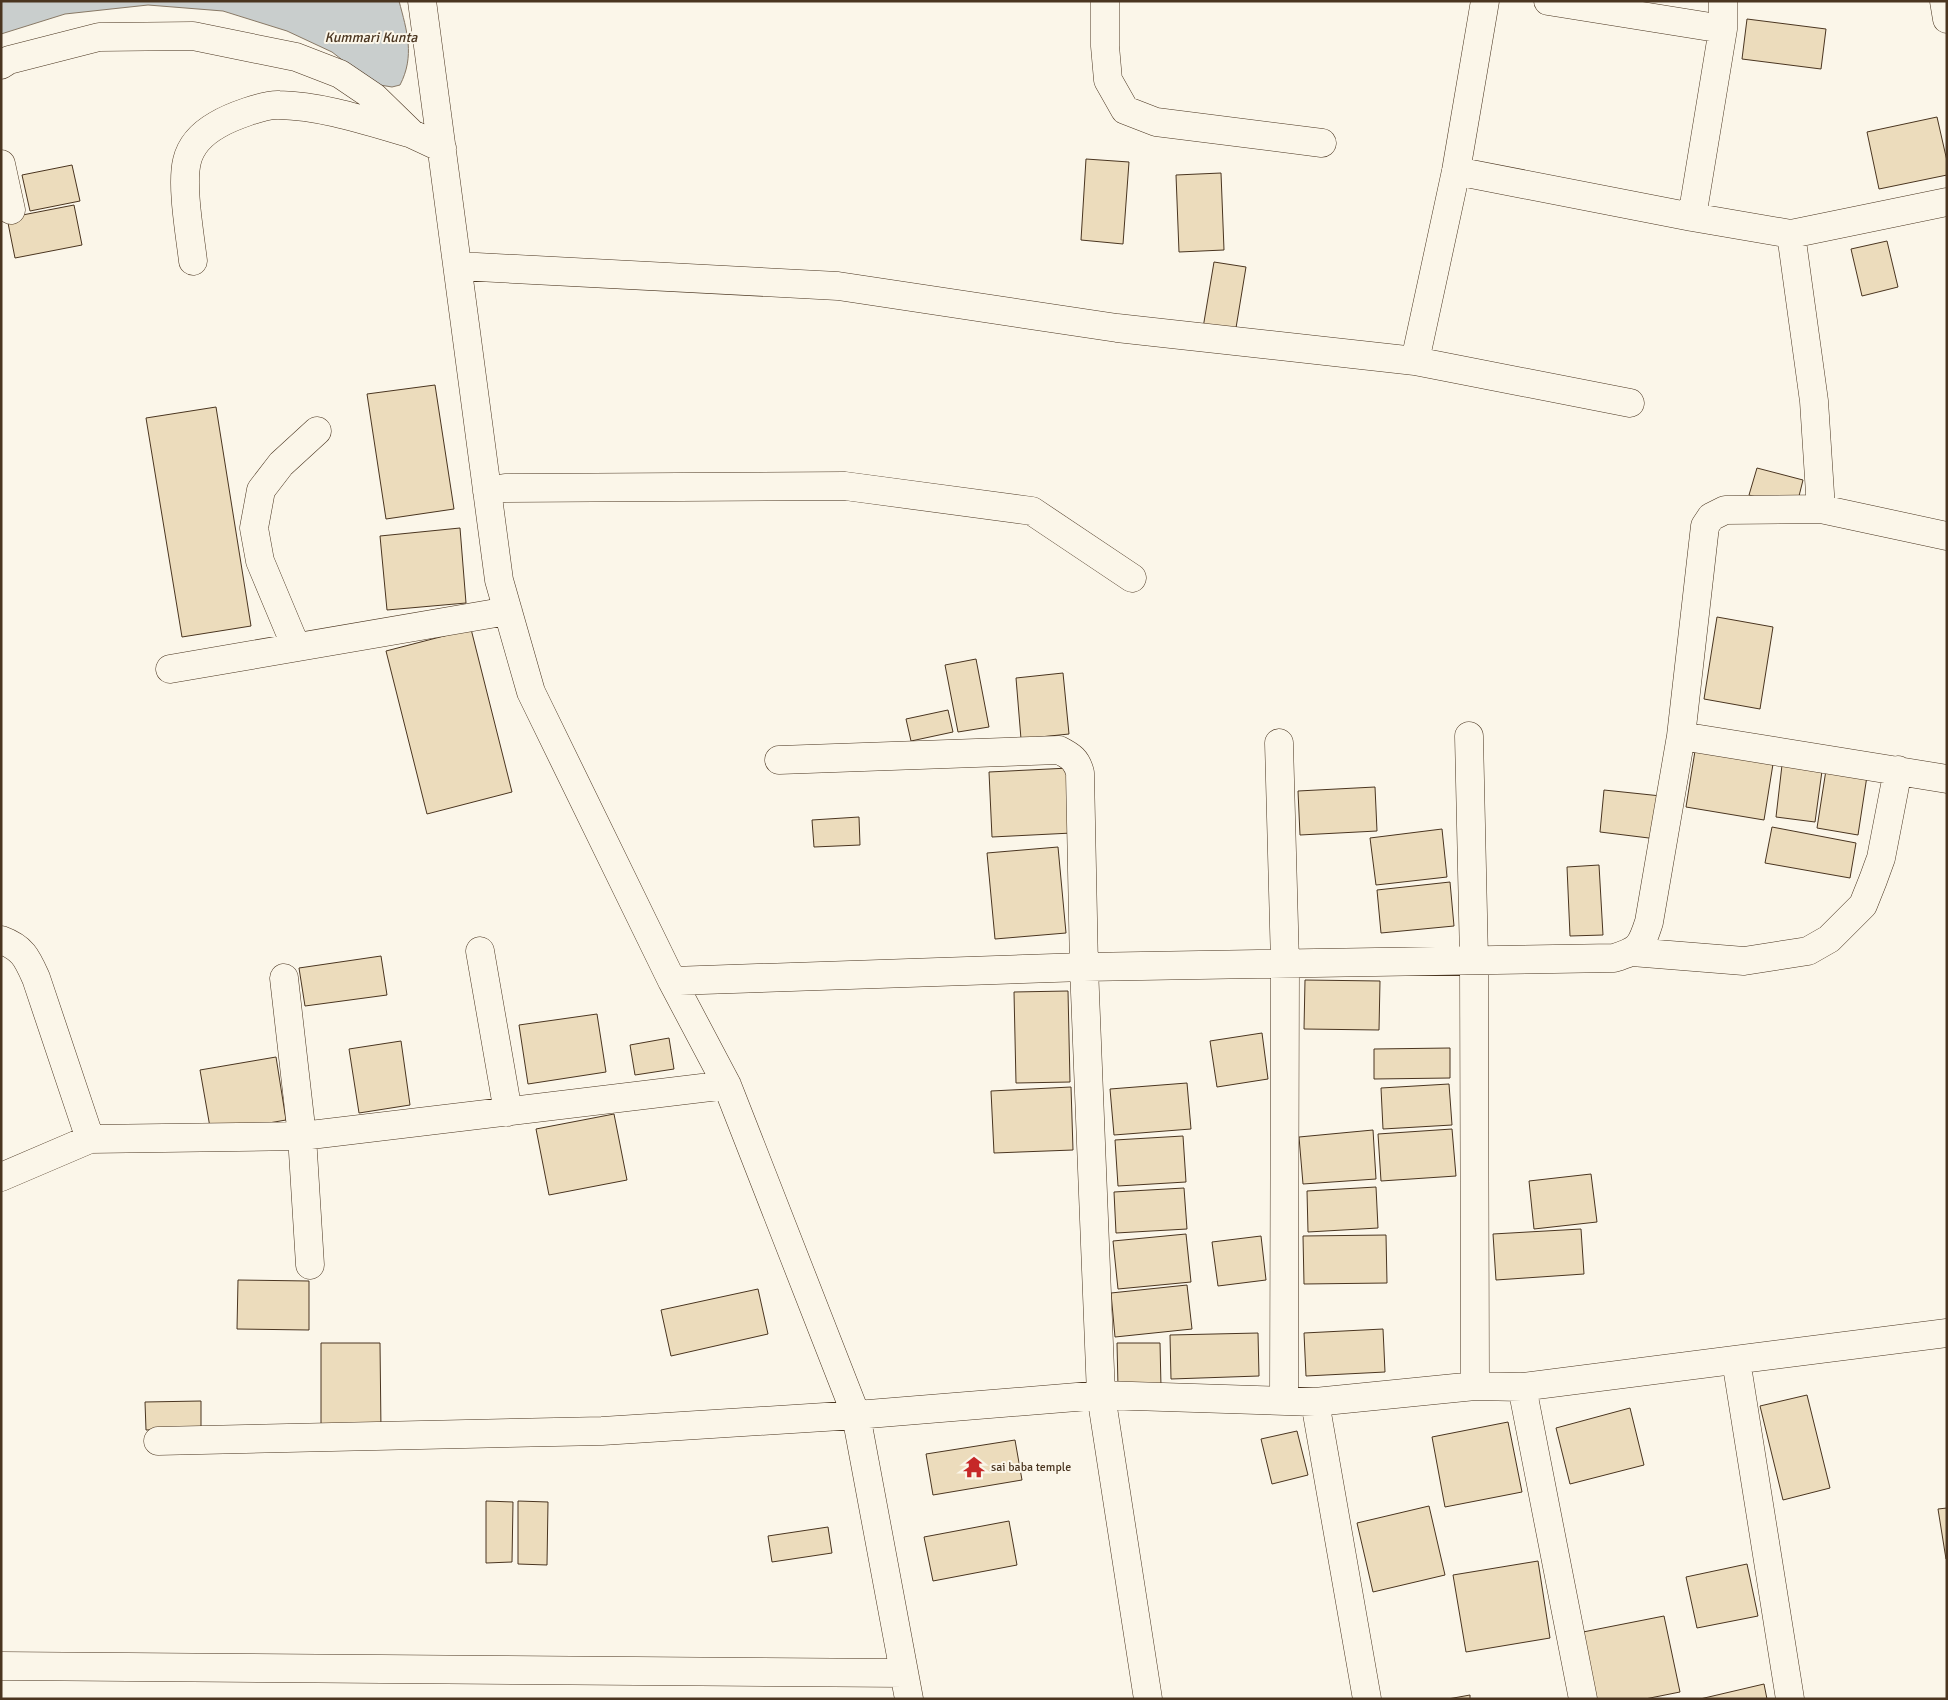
<svg xmlns="http://www.w3.org/2000/svg" width="1948" height="1700" viewBox="0 0 1948 1700" font-family="Signika,sans-serif">
  <style>
    .water { fill: #c9cecd; stroke: #887966 }
    .building { fill: #ecdcbc; stroke: #4a3520 }
    .lines { fill: none; stroke-linecap: round; stroke-linejoin: round }
    .minor-casing { stroke: #4a3520; stroke-width: 29 }
    .minor { stroke: #fbf6e9; stroke-width: 28 }
    .labels { text-anchor: middle; stroke-width: 4; stroke-linejoin: round; paint-order: stroke }
    .poi-label { font-size: 12px; fill: #4a3520; stroke: #fbf6e9; text-anchor: start }
    .water-label { font-size: 14px; font-style: italic; fill: #4a3520; stroke: #fbf6e9 }
  </style>
  <rect width="100%" height="100%" fill="#fbf6e9"/>
  <path class="water" d="M1 1H399C407 31 415 56 400 85L392 87 380 85 363 76 332 52 287 31 223 11 148 5 65 14 1 34Z"/>
  <path class="building" d="M1747 19 1826 29 1821 69 1742 59Z
    M1937 117 1947 161V175L1879 189 1867 132Z
    M1086 159 1129 162 1123 244 1081 240Z
    M72 165 80 201 30 211 22 175Z
    M1221 173 1224 250 1179 252 1176 175Z
    M74 205 82 245 15 258 7 218Z
    M1887 241 1898 287 1862 296 1851 249Z
    M1214 262 1246 267 1235 334 1203 328Z
    M435 385 454 509 386 519 367 394Z
    M216 407 251 626 182 637 146 418Z
    M1757 468 1803 480 1796 508 1749 495Z
    M460 528 466 603 387 610 380 536Z
    M1717 617 1773 627 1760 709 1704 699Z
    M471 629 512 792 427 814 386 651Z
    M976 659 989 727 958 732 945 665Z
    M1063 673 1069 734 1021 739 1016 678Z
    M948 710 953 732 911 741 906 719Z
    M1695 751 1773 764 1764 820 1686 807Z
    M1782 765 1822 771 1815 822 1776 817Z
    M1069 768 1072 833 992 837 989 772Z
    M1826 770 1867 776 1858 835 1817 828Z
    M1375 787 1377 831 1300 835 1298 791Z
    M1604 790 1661 796 1657 839 1600 832Z
    M859 817 860 845 814 847 812 820Z
    M1772 827 1856 843 1850 878 1765 863Z
    M1442 829 1447 877 1376 885 1370 838Z
    M1058 847 1066 933 995 939 987 853Z
    M1599 865 1603 935 1570 936 1567 867Z
    M1450 882 1454 926 1381 933 1377 890Z
    M381 956 387 995 305 1006 299 968Z
    M1305 980 1380 981 1379 1030 1304 1029Z
    M1068 991 1070 1082 1016 1083 1014 992Z
    M597 1014 606 1072 528 1084 519 1025Z
    M1262 1033 1268 1079 1217 1087 1210 1041Z
    M669 1038 674 1069 635 1075 630 1045Z
    M401 1041 410 1105 359 1113 349 1049Z
    M1450 1048V1078L1374 1079V1049Z
    M276 1057 286 1120 211 1133 200 1070Z
    M1187 1083 1191 1129 1114 1135 1110 1089Z
    M1449 1084 1452 1125 1383 1129 1381 1088Z
    M1071 1087 1073 1150 994 1153 991 1091Z
    M614 1114 627 1180 549 1195 536 1129Z
    M1452 1129 1456 1176 1381 1181 1378 1134Z
    M1373 1130 1376 1179 1303 1184 1299 1137Z
    M1183 1136 1186 1182 1118 1186 1115 1140Z
    M1591 1174 1597 1222 1534 1229 1529 1181Z
    M1376 1187 1378 1228 1308 1232 1307 1191Z
    M1184 1188 1187 1229 1116 1233 1114 1192Z
    M1581 1229 1584 1274 1496 1280 1493 1234Z
    M1186 1234 1191 1282 1118 1289 1113 1241Z
    M1386 1235 1387 1283 1304 1284 1303 1236Z
    M1261 1236 1266 1280 1218 1286 1212 1242Z
    M238 1280 309 1281V1330L237 1329Z
    M1187 1285 1192 1329 1115 1337 1111 1293Z
    M758 1289 768 1334 671 1356 661 1310Z
    M1383 1329 1385 1372 1306 1376 1304 1333Z
    M1258 1333 1259 1376 1171 1379 1170 1335Z
    M321 1343H380L381 1431 321 1430Z
    M1117 1343H1160L1161 1387H1118Z
    M1807 1395 1830 1488 1783 1500 1760 1406Z
    M201 1401V1428L146 1430 145 1402Z
    M1630 1408 1644 1465 1570 1484 1556 1428Z
    M1508 1422 1522 1492 1445 1507 1432 1437Z
    M1297 1431 1308 1475 1272 1484 1261 1439Z
    M1015 1440 1022 1480 933 1495 926 1454Z
    M486 1501 513 1502 512 1562 486 1563Z
    M518 1501 548 1502 547 1565 518 1564Z
    M1429 1506 1445 1575 1373 1592 1357 1523Z
    M1947 1508V1559H1946L1938 1509Z
    M1009 1521 1017 1565 933 1581 924 1537Z
    M828 1527 832 1553 772 1562 768 1536Z
    M1538 1561 1550 1638 1466 1652 1453 1575Z
    M1747 1564 1758 1616 1697 1628 1686 1577Z
    M1664 1616 1680 1692 1645 1699H1596L1583 1632Z
    M1764 1684 1767 1699H1700Z
    M1470 1695V1699H1448Z"/>
  <g class="lines">
    <g class="minor-casing">
      <path id="minor" d="M422 1 499 580 531 692 672 981 727 1085 856 1415 909 1699
        M1105 1V46L1108 80 1125 110 1156 122 1322 143
        M1548 1 1723 29
        M1944 1 1947 19
        M1 65 9 60 99 37 193 36 296 57 340 74 374 97 412 134 442 148
        M1 164 11 210
        M1456 171 1692 217 1791 234 1947 202
        M1692 217 1723 29V1
        M1791 234 1814 401 1821 509
        M193 261C190 235 181 185 187 161 191 144 203 133 217 125 230 117 265 104 279 105 323 106 367 121 409 133
        M458 266 838 286 1117 328 1415 361 1630 403
        M1415 361 1456 171 1485 1
        M487 491 505 488 845 486 1032 511 1132 578
        M296 647 260 561 254 528 261 490 281 464 317 431
        M170 669 508 611
        M1469 736 1474 959 1475 1386
        M1681 736 1947 779
        M1279 743 1285 963 1284 1400
        M779 760 1059 750C1071 756 1077 760 1080 773L1084 967 1101 1395 1148 1699
        M1 940C23 948 27 958 36 978L90 1139
        M480 951 508 1112
        M1632 952 1744 961 1808 951 1829 939 1863 905 1873 880 1881 858 1898 770
        M284 978 302 1136 310 1265
        M672 981 1084 967 1614 958C1639 950 1641 947 1649 922L1681 736 1705 526 1711 517 1725 510 1821 509 1947 536
        M1 1177 90 1139 302 1136 727 1085
        M1736 1360 1790 1699
        M1522 1387 1583 1699
        M1315 1402 1367 1699
        M158 1441 602 1431 856 1415 1101 1395 1315 1402 1475 1386 1522 1387 1947 1333
        M1 1666 904 1673"/>
    </g>
    <use href="#minor" class="minor"/>
  </g>
  <defs>
    <g id="temple-bare" transform="scale(1.725)"><path d="M0-6L5-2H3V0L6.5 2.5H4V6H1.5V3h-3V6H-4V2.5H-6.5L-3 0V-2H-5Z" fill="#c62828" stroke="#fbf6e9" stroke-width="2.5" paint-order="stroke"/></g>
  </defs>
  <g fill-rule="evenodd">
    <use href="#temple-bare" x="974" y="1467"/>
  </g>
  <g class="labels">
    <g class="poi-label">
      <text x="991" y="1471">sai baba temple</text>
    </g>
    <g class="water-label">
      <text x="371" y="42">Kummari Kunta</text>
    </g>
  </g>
  <rect width="1948" height="1700" fill="none" stroke="#4a3520" stroke-width="5"/>
</svg>
